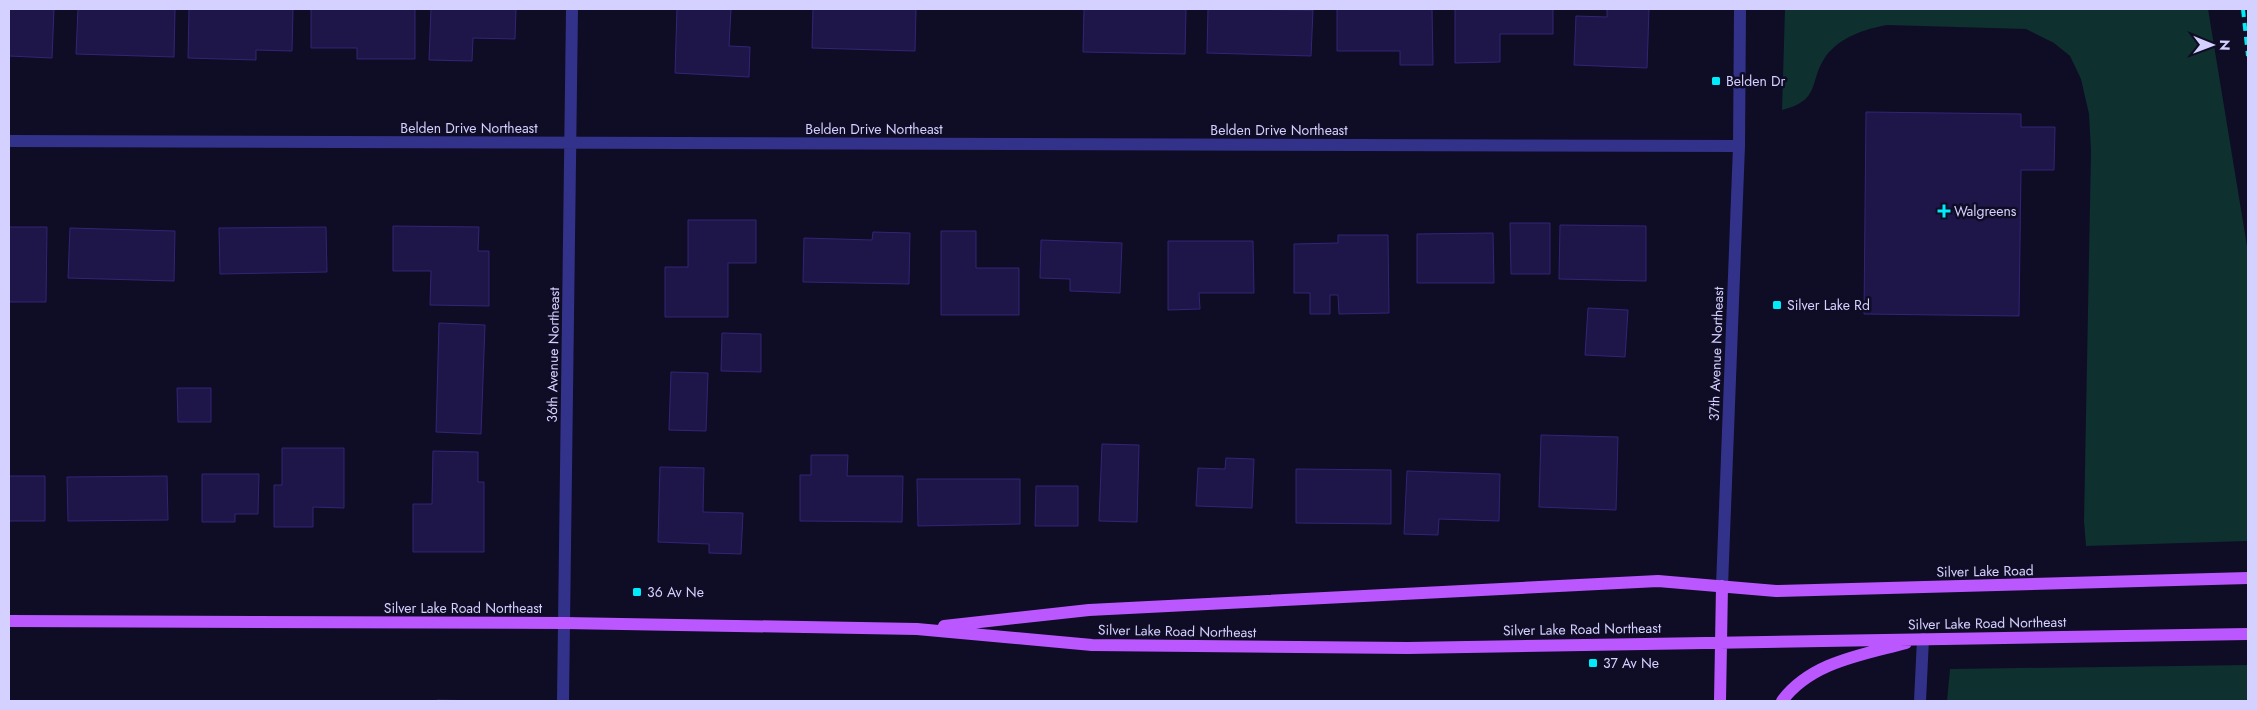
<svg xmlns="http://www.w3.org/2000/svg" width="2257" height="710" viewBox="0 0 2257 710" font-family="Jost,sans-serif">
  <style>
    .green { fill: #0e302e }
    .building { fill: #1e1648; stroke: #322577 }
    .lines { fill: none; stroke-linecap: round; stroke-linejoin: round }
    .minor { stroke: #32328a; stroke-width: 12 }
    .major { stroke: #ba57ff; stroke-width: 12 }
    .rail { stroke: #00ecfb; stroke-width: 4; stroke-dasharray: 8 6; stroke-linecap: butt }
    .poi-dot { fill: #00ecfb; stroke: #0f0c25; stroke-width: 2 }
    .labels { text-anchor: middle; stroke-width: 5; stroke-linejoin: round; paint-order: stroke }
    .poi-label { font-size: 14px; fill: #d4d0ff; stroke: #0f0c25; text-anchor: start }
    .street-label { font-size: 14px; fill: #d4d0ff; stroke: #0f0c25 }
  </style>
  <rect width="100%" height="100%" fill="#0f0c25"/>
  <path class="green" d="M1785 9H2208L2248 252V541L2086 546 2084 521 2091 151 2089 114 2081 79 2070 56 2054 43 2026 29 1887 25C1865 29 1840 37 1826 56 1808 82 1822 100 1782 110Z
    M2248 665V701H1947L1950 669Z"/>
  <path class="building" d="M9 9H54L52 58 9 56Z
    M78 9H175L174 57 76 54Z
    M189 9H293L292 51 256 50V60L188 58Z
    M311 9H415V59H357V48H311Z
    M431 9H516L515 39 473 38 472 61 429 60Z
    M677 9H731L729 46 750 47 749 77 675 73Z
    M813 9H916L915 51 812 48Z
    M1084 9H1186L1185 54 1083 52Z
    M1208 9 1313 10 1311 56 1207 53Z
    M1337 9H1432L1433 65H1400V51H1337Z
    M1455 9H1553V34H1500V62L1455 63Z
    M1607 9H1649L1647 68 1574 65 1576 16 1607 17Z
    M1866 112 2021 114V127H2055L2054 170H2021L2019 316 1864 314Z
    M688 220H756V263H728V317H665V267H688Z
    M1510 223H1550V274H1511Z
    M1560 225 1646 226V281L1559 279Z
    M393 226 479 227 478 251H489V306L430 305 431 271H393Z
    M9 227H47L46 302H9Z
    M326 227 327 272 220 274 219 228Z
    M70 228 175 231 174 281 68 278Z
    M941 231H976V268H1019V315H941Z
    M873 232 910 233 909 284 803 282 804 238 872 240Z
    M1493 233 1494 283H1417V234Z
    M1338 235H1388L1389 313 1339 314 1338 295H1330V314H1310V293H1294V244L1338 243Z
    M1041 240 1122 243 1120 293 1070 291V279L1040 278Z
    M1168 241H1253L1254 293H1199L1200 309 1168 310Z
    M1588 308 1628 310 1625 357 1585 355Z
    M439 323 485 325 481 434 436 432Z
    M722 333 761 334V372L721 371Z
    M671 372 708 373 706 431 669 430Z
    M177 388H211V422H178Z
    M1541 435 1618 437 1616 510 1539 507Z
    M1102 444 1139 445 1137 522 1099 521Z
    M282 448H344V508L313 507V527H274V485H282Z
    M433 451 478 452V482H484V552H413V504H432Z
    M811 455H848L847 476H903L902 522 800 521V475H811Z
    M1226 458 1254 459 1252 508 1196 506 1198 468 1225 469Z
    M660 467 704 468 703 512 743 513 741 554 709 553V544L658 542Z
    M1296 469 1391 470V524L1296 523Z
    M1407 471 1500 474 1499 521 1439 519 1438 535 1404 534Z
    M202 474H259L258 514H235V522H202Z
    M9 476H45V521H9Z
    M167 476 168 520 68 521 67 477Z
    M917 479H1020V524L918 526Z
    M1036 486H1078V526H1035Z
    M437 700 481 701H437Z"/>
  <g class="lines">
    <path class="minor" d="M9 141 1739 146
      M1722 586 1739 146 1740 9
      M563 701 572 9
      M1920 701 1923 639"/>
    <path class="major" d="M9 621 565 623 917 629 1092 645 1408 648 2248 634
      M944 626 1089 610 1658 581 1776 591 2248 578
      M1720 701 1722 586
      M1782 701C1811 662 1862 655 1906 643"/>
    <path class="rail" d="M2243 9 2248 56"/>
  </g>
  <g class="poi-dot">
    <rect x="1711" y="76" width="10" height="10" rx="2.5"/>
    <path d="M1941.5 203.5h5v5h5v5h-5v5h-5v-5h-5v-5h5z"/>
    <rect x="1772" y="300" width="10" height="10" rx="2.5"/>
    <rect x="632" y="587" width="10" height="10" rx="2.5"/>
    <rect x="1588" y="658" width="10" height="10" rx="2.5"/>
  </g>
  <g class="labels">
    <g class="poi-label">
      <text x="1726" y="86">Belden Dr</text>
      <text x="1954" y="216">Walgreens</text>
      <text x="1787" y="310">Silver Lake Rd</text>
      <text x="647" y="597">36 Av Ne</text>
      <text x="1603" y="668">37 Av Ne</text>
    </g>
    <g class="street-label">
      <text x="469" y="133">Belden Drive Northeast</text>
      <text x="874" y="134">Belden Drive Northeast</text>
      <text x="1279" y="135">Belden Drive Northeast</text>
      <text transform="translate(1716 354) rotate(-88)" y="5">37th Avenue Northeast</text>
      <text transform="translate(553 355) rotate(-89)" y="5">36th Avenue Northeast</text>
      <text transform="translate(1985 571) rotate(-1)" y="5">Silver Lake Road</text>
      <text x="463" y="613">Silver Lake Road Northeast</text>
      <text transform="translate(1987 623) rotate(-1)" y="5">Silver Lake Road Northeast</text>
      <text transform="translate(1582 629) rotate(-1)" y="5">Silver Lake Road Northeast</text>
      <text transform="translate(1177 631) rotate(1)" y="5">Silver Lake Road Northeast</text>
    </g>
  </g>
  <rect width="2257" height="710" fill="none" stroke="#d4d0ff" stroke-width="20"/>
  <g transform="translate(2212 45) rotate(91)" stroke="#0f0c25" stroke-width="4" paint-order="stroke">
  <path d="M0-4L9 19L0 12L-9 19Z" fill="#d4d0ff"/>
  <text y="-8" font-size="14" font-weight="bold" text-anchor="middle" fill="#d4d0ff">N</text>
  </g>
</svg>
